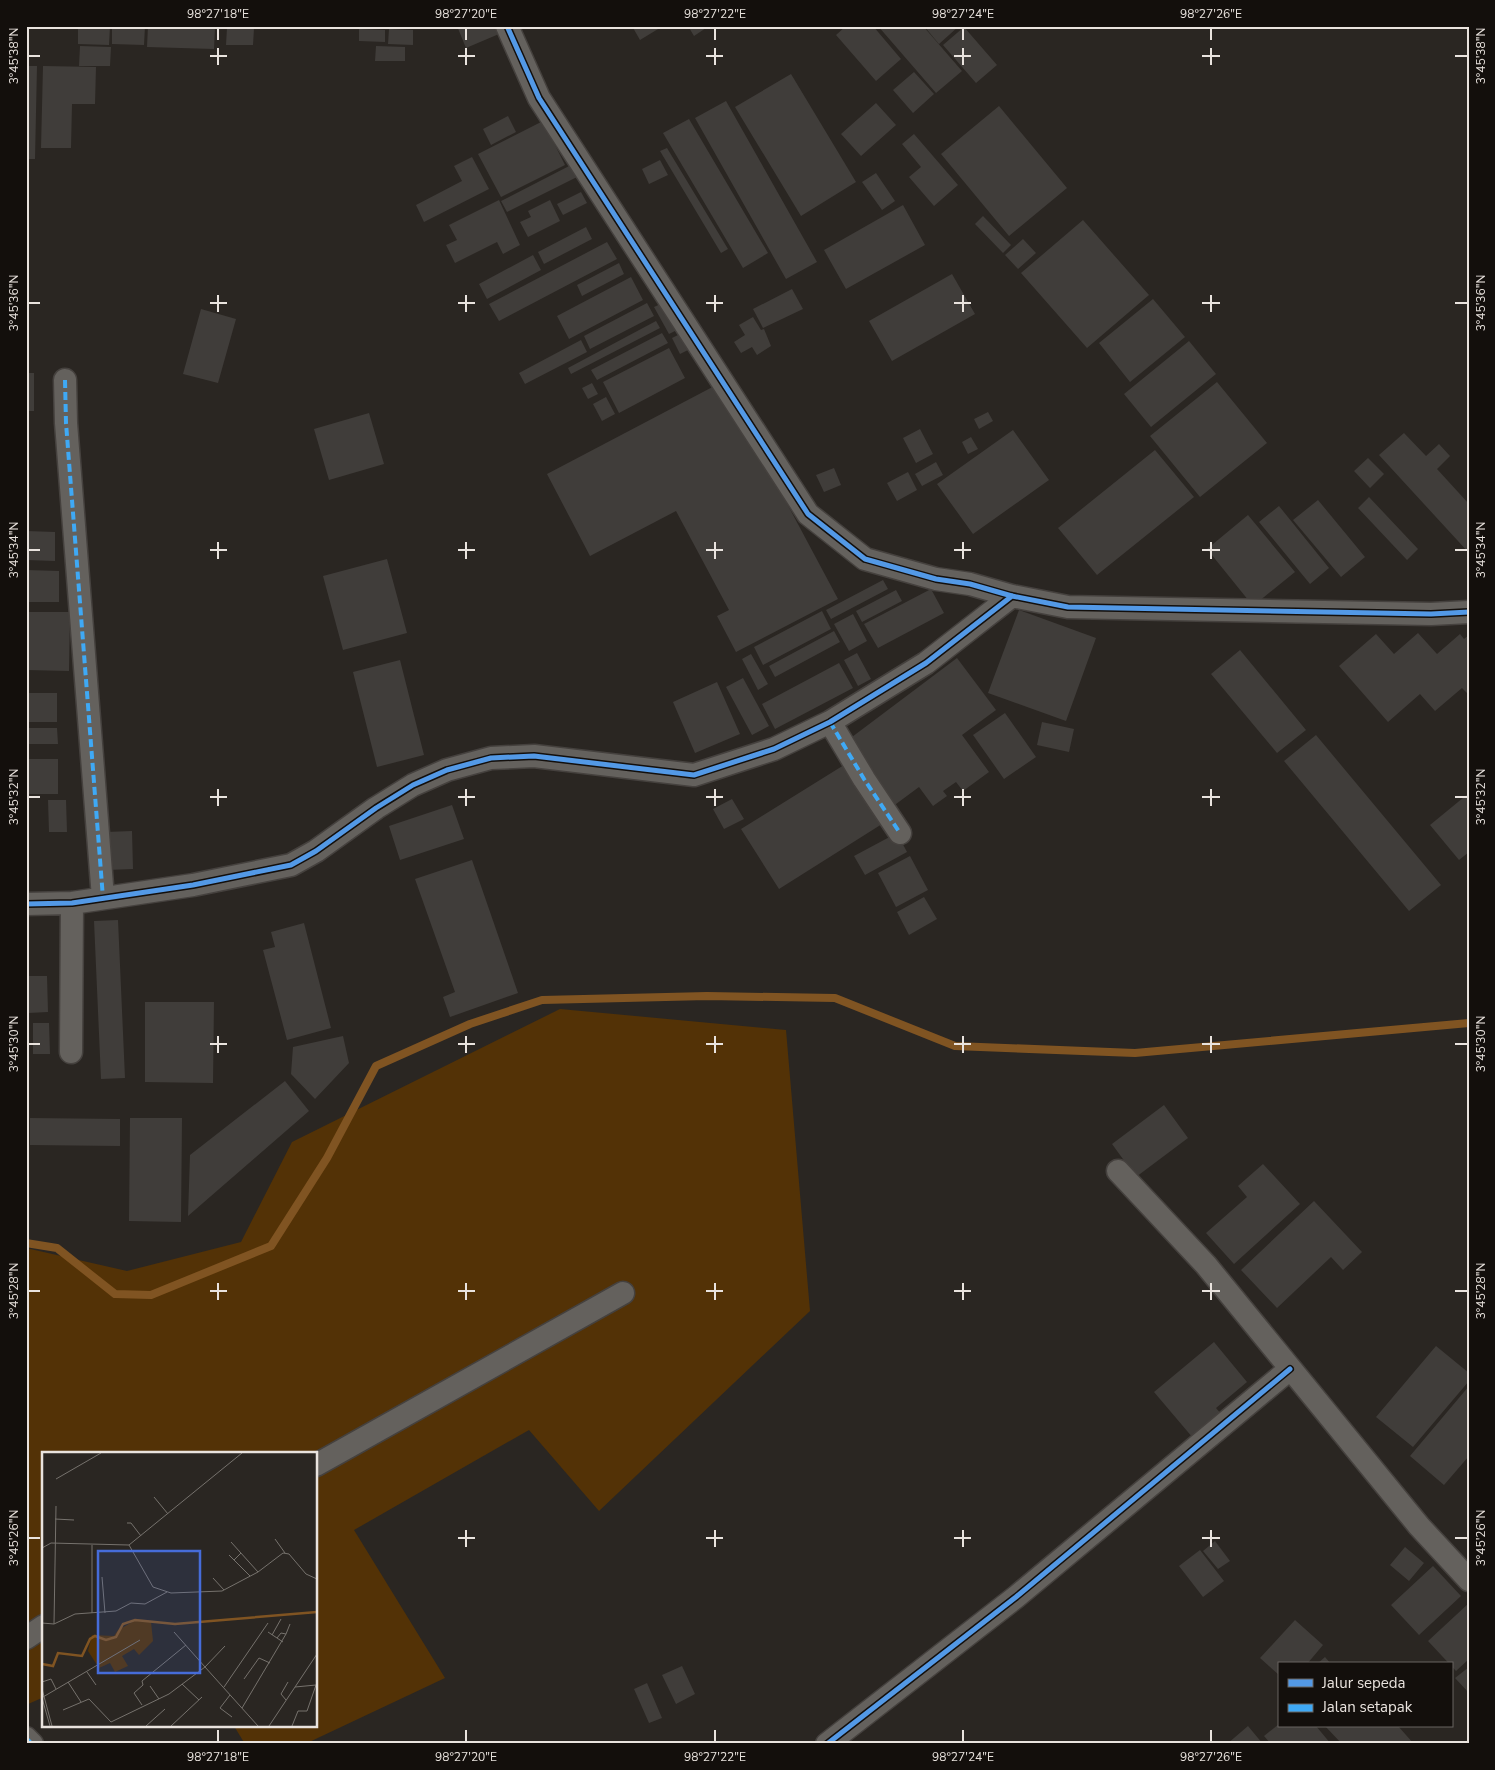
<svg xmlns="http://www.w3.org/2000/svg" width="1495" height="1770" viewBox="0 0 1495 1770" font-family="'Nunito Sans',sans-serif">
  <style>
    .green { fill: #533206 }
    .lines { fill: none; stroke-linecap: round; stroke-linejoin: round }
    .stream { stroke: #805422; stroke-width: 8 }
    .building { fill: #403d3a }
    .minor-casing { stroke: #45413e; stroke-width: 25 }
    .minor { stroke: #64615d; stroke-width: 22 }
    .quiet { stroke: #3fa9f5; stroke-width: 4; stroke-dasharray: 8 4; stroke-linecap: butt }
    .cycleway-casing { stroke: #130f0c; stroke-width: 8 }
    .cycleway { stroke: #5399e6; stroke-width: 5 }
    .ticks { fill: none; stroke: #e9e3de; stroke-width: 2 }
    .inset-river { fill: none; stroke: #805422; stroke-width: 2.5 }
    .inset-road { fill: none; stroke: #76726d; stroke-width: 1 }
    .view { fill: #466cd9; fill-opacity: 0.15; stroke: #466cd9; stroke-width: 2.5 }
    .inset-edge { fill: none; stroke: #e9e3de; stroke-width: 2.5 }
    .neatline { fill: none; stroke: #e9e3de; stroke-width: 2 }
    .ticks-label { font-size: 12px; text-anchor: middle; fill: #e9e3de }
  </style>
  <rect width="100%" height="100%" fill="#2a2622"/>
  <path class="green" d="M560 1009 786 1030 810 1311 599 1511 529 1430 354 1530 445 1678 305 1744H245L234 1726H316V1454H44V1697L26 1705V1248L127 1271 241 1242 292 1142Z"/>
  <g class="lines">
    <path class="stream" d="M26 1243 57 1248 115 1294 151 1295 271 1246 327 1158 376 1066 470 1024 542 1000 707 996 835 998 955 1046 1135 1053 1469 1023"/>
  </g>
  <path class="building" d="M88 26H110L109 45 78 44V28H88Z
    M112 26H145L144 45 112 44Z
    M148 26 215 27 214 49 147 47Z
    M263 26H292L293 29 263 28Z
    M335 26H357V29L335 28Z
    M457 26H496L499 34 466 48Z
    M632 26H663L640 40Z
    M688 26H709L694 36Z
    M846 26H873L901 59 876 81 836 35Z
    M878 26H923L962 71 936 93Z
    M924 26H959L939 44Z
    M964 27 997 65 976 83 943 45Z
    M227 28H254L253 45H226Z
    M359 29 385 30V42L359 41Z
    M389 29 413 30V45L388 44Z
    M80 46 111 47 110 66H79Z
    M376 46 405 47V61H375Z
    M26 66H37L35 159H26Z
    M43 66 96 67 95 104H72L71 148H41Z
    M914 72 934 94 913 113 893 90Z
    M791 74 856 182 801 216 735 107Z
    M726 101 817 262 786 279 695 118Z
    M876 103 896 125 861 156 841 134Z
    M999 106 1067 188 1009 236 941 154Z
    M508 116 516 132 491 145 483 129Z
    M689 119 768 253 743 268 663 133Z
    M543 121 565 165 501 197 478 154Z
    M914 134 958 185 934 206 909 177 921 167 902 144Z
    M667 148 728 249 721 253 660 151Z
    M472 157 489 189 424 222 416 205 462 181 454 166Z
    M660 160 668 175 649 184 642 169Z
    M573 164 579 176 507 212 501 201Z
    M876 173 895 201 882 210 862 182Z
    M581 192 587 203 563 215 557 204Z
    M499 200 520 245 503 254 497 242 455 263 446 245 457 240 449 225Z
    M550 200 560 221 528 237 520 222 531 217 528 211Z
    M903 205 925 245 846 289 824 250Z
    M983 216 1011 245 1003 253 975 224Z
    M1083 220 1149 295 1087 348 1021 273Z
    M586 227 592 239 544 264 538 252Z
    M1023 239 1036 253 1018 269 1005 255Z
    M607 242 617 259 499 321 489 304Z
    M533 255 541 270 487 299 479 284Z
    M619 263 624 274 582 296 577 285Z
    M952 274 975 314 892 361 869 321Z
    M631 277 643 300 569 339 557 316Z
    M792 289 803 309 763 328 753 309Z
    M1153 299 1185 337 1130 382 1099 343Z
    M669 300 683 327 669 334 654 307Z
    M647 303 654 316 590 349 584 336Z
    M201 309 236 319 218 383 183 374Z
    M753 317 761 330 764 329 771 346 757 355 752 347 741 353 734 342 745 335 739 325Z
    M656 321 660 328 571 374 568 368Z
    M688 330 696 346 680 354 672 338Z
    M662 333 668 343 597 380 591 370Z
    M581 340 587 352 525 384 519 373Z
    M1189 341 1216 374 1151 427 1124 394Z
    M669 348 685 378 619 413 603 382Z
    M26 373H34V411H26Z
    M722 382 838 599 736 652 717 616 729 610 676 511 590 556 547 474Z
    M1217 382 1267 443 1200 497 1150 436Z
    M592 383 598 394 588 399 582 388Z
    M606 397 615 414 602 421 593 404Z
    M988 412 993 421 979 429 974 419Z
    M369 413 384 464 329 480 314 429Z
    M920 429 933 454 916 463 903 438Z
    M1013 430 1049 480 973 534 937 484Z
    M1404 433 1426 456 1439 444 1450 456 1437 469 1469 504V553L1379 455Z
    M971 437 978 449 968 454 962 442Z
    M1155 450 1194 497 1097 575 1058 528Z
    M1368 458 1384 474 1370 488 1354 471Z
    M936 462 943 475 922 486 915 474Z
    M834 468 841 485 824 492 816 475Z
    M908 472 917 490 897 501 887 483Z
    M1369 497 1418 549 1407 560 1358 508Z
    M1318 500 1365 557 1341 577 1293 520Z
    M1279 506 1329 568 1310 584 1259 522Z
    M1248 515 1295 572 1253 606 1207 549Z
    M26 531 55 532V561L26 560Z
    M387 559 407 633 343 650 323 576Z
    M26 570 59 571V602H26Z
    M883 580 888 589 831 619 826 610Z
    M931 589 944 613 878 648 864 624Z
    M896 590 902 601 862 622 856 611Z
    M1019 610 1096 638 1066 721 988 693Z
    M822 611 831 629 763 665 754 647Z
    M26 612H70L69 671 26 670Z
    M853 614 867 641 849 651 834 624Z
    M834 631 840 642 775 677 769 666Z
    M1418 633 1437 654 1460 634 1464 639 1469 635V695L1462 688 1435 711 1420 694 1388 722 1339 666 1376 634 1394 654Z
    M1240 650 1306 730 1277 753 1211 674Z
    M857 653 871 679 858 686 844 660Z
    M751 654 768 684 758 690 742 659Z
    M957 658 996 710 962 735 989 772 963 791 956 782 943 791 947 796 933 806 919 787 892 807 844 743Z
    M400 660 424 755 377 767 353 672Z
    M839 663 853 688 775 729 762 704Z
    M743 678 769 726 752 735 726 687Z
    M717 682 740 734 695 753 673 702Z
    M28 693H57V722H28Z
    M1005 713 1036 757 1004 779 973 735Z
    M1042 722 1074 729 1069 752 1037 745Z
    M26 728H57L58 744H26Z
    M1316 735 1441 885 1409 911 1284 761Z
    M26 759H58V794H26Z
    M844 765 882 824 779 889 741 829Z
    M1469 793V852L1459 860 1430 825Z
    M732 799 744 819 724 829 713 809Z
    M48 800H66L67 832H49Z
    M452 805 464 839 400 860 389 826Z
    M132 831 133 869 107 870 106 832Z
    M897 833 907 852 865 875 854 856Z
    M910 856 928 890 896 907 878 873Z
    M472 860 518 993 450 1017 443 997 455 992 415 879Z
    M924 897 937 919 909 935 897 912Z
    M118 920 125 1078 101 1079 94 921Z
    M304 923 331 1028 287 1040 263 950 275 947 271 932Z
    M27 976H47L48 1012 28 1013Z
    M145 1002H214L213 1083 145 1082Z
    M33 1023H49L50 1054H33Z
    M343 1036 349 1063 315 1099 291 1074 293 1047Z
    M285 1081 309 1111 188 1216 190 1155Z
    M1164 1105 1188 1138 1136 1177 1112 1144Z
    M30 1118 120 1119V1146L30 1145Z
    M130 1118H182L181 1222 129 1221Z
    M1263 1164 1300 1204 1234 1264 1206 1233 1247 1197 1238 1186Z
    M1314 1201 1362 1252 1343 1270 1331 1257 1277 1308 1241 1270Z
    M1214 1342 1247 1382 1216 1408 1222 1415 1193 1438 1154 1392Z
    M1436 1346 1469 1373V1381L1413 1447 1376 1417Z
    M1469 1386V1456L1444 1485 1410 1456Z
    M1215 1541 1230 1561 1218 1569 1203 1551Z
    M1405 1547 1424 1563 1409 1581 1390 1565Z
    M1200 1550 1224 1581 1203 1597 1179 1566Z
    M1433 1566 1461 1596 1419 1635 1391 1605Z
    M1469 1603V1659L1456 1671 1428 1641Z
    M1295 1620 1323 1645 1307 1664H1279V1675L1260 1658Z
    M1325 1657 1331 1664H1317Z
    M682 1666 695 1694 676 1704 662 1675Z
    M1469 1667V1693L1455 1678Z
    M647 1683 662 1718 649 1723 634 1689Z
    M1279 1724V1726H1316L1331 1744H1271L1264 1736Z
    M1248 1726 1263 1744H1227Z
    M1325 1726H1398L1414 1744H1342Z"/>
  <g class="lines">
    <g class="minor-casing">
      <path id="minor" d="M507 26 539 98 808 514 865 559 936 579 970 584 1012 596 1068 607 1431 614 1469 612
        M65 380 66 423 103 898
        M830 722 864 779 900 833
        M26 904 72 903 193 885 291 865 316 851 376 808 413 785 447 770 491 758 534 756 694 775 774 749 830 722 926 663 1012 596
        M71 1052 72 903
        M1118 1171 1206 1265 1419 1526 1469 1580
        M316 1465 623 1293
        M26 1638 44 1626
        M26 1738 32 1744
        M827 1744 1016 1597 1290 1369"/>
    </g>
    <use href="#minor" class="minor"/>
    <path class="quiet" d="M65 380 66 423 103 898
      M830 722 864 779 900 833
      M26 1738 32 1744"/>
    <g class="cycleway-casing">
      <path id="cycleway" d="M507 26 539 98 808 514 865 559 936 579 970 584 1012 596 1068 607 1431 614 1469 612
        M26 904 72 903 193 885 291 865 316 851 376 808 413 785 447 770 491 758 534 756 694 775 774 749 830 722 926 663 1012 596
        M827 1744 1016 1597 1290 1369"/>
    </g>
    <use href="#cycleway" class="cycleway"/>
  </g>
  <path class="ticks" d="M218 28V40M466 28V40M715 28V40M963 28V40M1211 28V40M218 48V65M466 48V65M715 48V65M963 48V65M1211 48V65M28 56H40M210 56H227M458 56H475M706 56H723M954 56H971M1202 56H1220M1455 56H1468M218 295V312M466 295V312M715 295V312M963 295V312M1211 295V312M28 303H40M210 303H227M458 303H475M706 303H723M954 303H971M1202 303H1220M1455 303H1468M218 542V559M466 542V559M715 542V559M963 542V559M1211 542V559M28 550H40M210 550H227M458 550H475M706 550H723M954 550H971M1202 550H1220M1455 550H1468M218 789V806M466 789V806M715 789V806M963 789V806M1211 789V806M28 797H40M210 797H227M458 797H475M706 797H723M954 797H971M1202 797H1220M1455 797H1468M218 1036V1053M466 1036V1053M715 1036V1053M963 1036V1053M1211 1036V1053M28 1044H40M210 1044H227M458 1044H475M706 1044H723M954 1044H971M1202 1044H1220M1455 1044H1468M218 1283V1300M466 1283V1300M715 1283V1300M963 1283V1300M1211 1283V1300M28 1291H40M210 1291H227M458 1291H475M706 1291H723M954 1291H971M1202 1291H1220M1455 1291H1468M466 1530V1547M715 1530V1547M963 1530V1547M1211 1530V1547M28 1538H40M458 1538H475M706 1538H723M954 1538H971M1202 1538H1220M1455 1538H1468M218 1730V1742M466 1730V1742M715 1730V1742M963 1730V1742M1211 1730V1742"/>
  <g transform="translate(42 1452)">
    <rect width="275" height="275" fill="#2a2622"/>
    <path d="M94 168 109 170 111 189 97 203 92 197 80 204 86 214 73 220 68 211 57 216 46 199 50 183 72 184 76 178Z" fill="#533206"/>
    <path class="inset-river" d="M0 212 11 214 16 201 40 204 48 187 53 184 64 188 74 185 81 172 93 168 133 172 275 160"/>
    <path class="inset-road" d="M14 27 59 1M112 45 126 62M13 67 32 68M85 71H89L99 84M233 87 243 101M189 90 216 120M50 93V161M87 93 111 135 129 141 180 139 216 120 241 101 247 102 264 122 275 127M0 96 9 91 87 93 200 1M187 103 192 108 199 101M192 108 208 124M60 125 63 161M171 126 182 138M0 171 12 172 33 162 74 159 89 151 103 152 125 140M12 172 14 54M132 180 163 215 183 194M226 180 241 190M230 183 239 167M235 186 239 181 244 182 248 172M45 220 54 233M202 227 217 206 228 211M0 230 9 227 14 237M26 230 39 250M140 232 157 248M108 234 117 247M182 235 226 171M253 235 274 233M0 237 10 274M188 243 178 256 190 265M1 245 98 188M0 246 8 274M244 248 239 242 246 230M100 253 92 241 101 233 100 229 144 193M200 256 244 182M21 258 47 247 69 270 127 242 163 215 216 274M104 274 123 257M129 274 160 245M227 274 275 202M250 274 256 259H265L274 233"/>
    <path class="view" d="M56 99H158V221H56Z"/>
    <rect width="275" height="275" class="inset-edge"/>
  </g>
  <rect width="1495" height="1770" fill="none" stroke="#130f0c" stroke-width="55"/>
  <rect x="1278" y="1662" width="175" height="65" fill="#130f0c" stroke="#696460"/>
  <rect x="1288" y="1679" width="25" height="8" fill="#5399e6" stroke="#696460"/>
  <text x="1322" y="1688" font-size="15" fill="#e9e3de">Jalur sepeda</text>
  <rect x="1288" y="1704" width="25" height="8" fill="#3fa9f5" stroke="#696460"/>
  <text x="1322" y="1712" font-size="15" fill="#e9e3de">Jalan setapak</text>
  <rect x="28" y="28" width="1440" height="1714" class="neatline"/>
  <g class="ticks-label">
    <text x="218" y="18">98°27'18"E</text>
    <text x="466" y="18">98°27'20"E</text>
    <text x="715" y="18">98°27'22"E</text>
    <text x="963" y="18">98°27'24"E</text>
    <text x="1211" y="18">98°27'26"E</text>
    <text transform="translate(14 56) rotate(-90)" y="4">3°45'38"N</text>
    <text transform="translate(1481 56) rotate(-90)" y="4">3°45'38"N</text>
    <text transform="translate(14 303) rotate(-90)" y="4">3°45'36"N</text>
    <text transform="translate(1481 303) rotate(-90)" y="4">3°45'36"N</text>
    <text transform="translate(14 550) rotate(-90)" y="4">3°45'34"N</text>
    <text transform="translate(1481 550) rotate(-90)" y="4">3°45'34"N</text>
    <text transform="translate(14 797) rotate(-90)" y="4">3°45'32"N</text>
    <text transform="translate(1481 797) rotate(-90)" y="4">3°45'32"N</text>
    <text transform="translate(14 1044) rotate(-90)" y="4">3°45'30"N</text>
    <text transform="translate(1481 1044) rotate(-90)" y="4">3°45'30"N</text>
    <text transform="translate(14 1291) rotate(-90)" y="4">3°45'28"N</text>
    <text transform="translate(1481 1291) rotate(-90)" y="4">3°45'28"N</text>
    <text transform="translate(14 1538) rotate(-90)" y="4">3°45'26"N</text>
    <text transform="translate(1481 1538) rotate(-90)" y="4">3°45'26"N</text>
    <text x="218" y="1761">98°27'18"E</text>
    <text x="466" y="1761">98°27'20"E</text>
    <text x="715" y="1761">98°27'22"E</text>
    <text x="963" y="1761">98°27'24"E</text>
    <text x="1211" y="1761">98°27'26"E</text>
  </g>
</svg>
